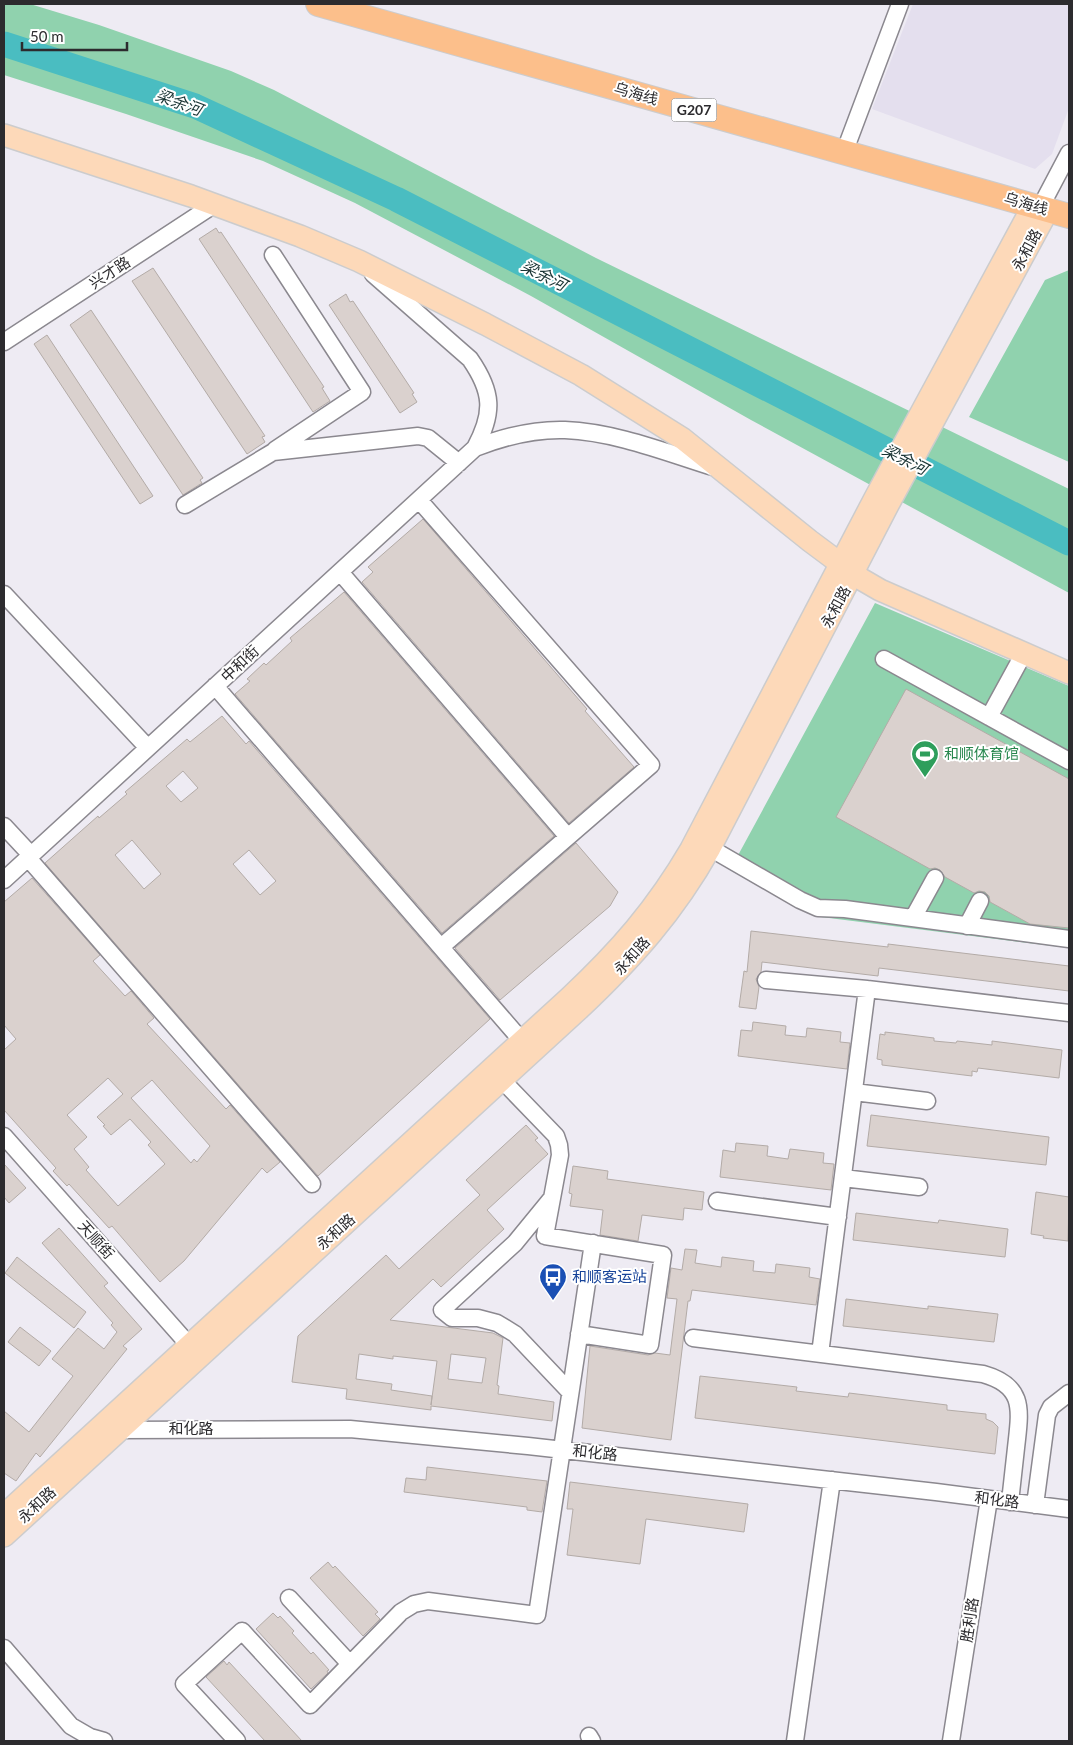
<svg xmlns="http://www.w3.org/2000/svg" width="1073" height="1745" viewBox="0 0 1073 1745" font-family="Lato,'Noto Sans SC',sans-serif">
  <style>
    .built { fill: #e4dfee }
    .green { fill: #90d2ae }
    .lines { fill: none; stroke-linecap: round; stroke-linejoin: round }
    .river { stroke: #4abdc1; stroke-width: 25 }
    .building { fill: #dad1ce; stroke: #b3aba7; fill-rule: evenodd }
    .minor-casing { stroke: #8b888f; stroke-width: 19 }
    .major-casing { stroke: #cccccd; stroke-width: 24 }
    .highway-casing { stroke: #cccccd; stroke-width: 26 }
    .minor { stroke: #fff; stroke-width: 16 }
    .major { stroke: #fdd9b9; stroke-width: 21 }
    .highway { stroke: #fcbf8b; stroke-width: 24 }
    .labels { text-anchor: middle; stroke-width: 4; stroke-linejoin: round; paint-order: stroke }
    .shield { fill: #fff; stroke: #6b6b6d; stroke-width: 1 }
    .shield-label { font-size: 14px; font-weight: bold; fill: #2c2b2e }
    .street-label { font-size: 15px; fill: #2c2b2e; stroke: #fff }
    .leisure-label { font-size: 15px; fill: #27864d; stroke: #fff; text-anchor: start }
    .transit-label { font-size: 15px; fill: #164399; stroke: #fff; text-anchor: start }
    .water-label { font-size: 16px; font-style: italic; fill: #1a3434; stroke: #fff }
  </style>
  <rect width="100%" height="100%" fill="#eeebf3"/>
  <path class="built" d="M913 4H1069V108L1052 154 1035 169 872 109Z"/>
  <path class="green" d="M4 4H30L99 25 231 71 274 90 596 258 1069 489V593L751 420 531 296 355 203 263 161 126 114 4 75Z
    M1069 270V462L969 417 1045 280Z
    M875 603 1069 686V948L821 917 803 911 730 870Z"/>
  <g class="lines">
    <path class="river" d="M4 44 195 106 396 199 1069 543"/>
  </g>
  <path class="building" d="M216 228 219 233 221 232 324 387 322 388 330 401 313 412 199 239Z
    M153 268 265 436 262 437 265 442 247 454 132 281Z
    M346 294 350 302 353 301 414 393 412 394 417 402 400 413 329 305Z
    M91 310 203 478 200 480 202 483 183 495 70 325Z
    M47 335 153 496 140 504 34 344Z
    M423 519 587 709 585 711 634 767 569 823 362 582 373 572 368 567Z
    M344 592 554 836 442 933 235 694 250 681 247 679 264 663 266 665 292 641 290 638Z
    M906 689 1069 779V928L1030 924 990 902 989 896 985 892 979 891 974 893 945 877 940 870 935 868 930 869 836 817Z
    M222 716 246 744 249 741 490 1019 318 1176 45 863 98 816 99 818 127 794 125 792 187 739 190 742ZM183 771 198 788 181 802 166 786ZM132 840 161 874 144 889 115 855ZM249 850 276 881 260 895 233 864Z
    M576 843 618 892 610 906 500 1000 455 948Z
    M32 878 100 955 93 961 125 996 131 991 154 1018 147 1024 226 1109 230 1105 280 1162 267 1173 262 1168 184 1261 160 1282 112 1226 109 1228 69 1184 67 1186 53 1171 56 1168 4 1110V1050L16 1039 4 1025V902ZM108 1078 123 1094 97 1117 105 1125 103 1126 111 1135 130 1119 151 1142 148 1145 165 1164 118 1206 86 1170 89 1167 74 1149 87 1137 67 1115ZM152 1080 210 1146 197 1162 194 1159 191 1163 131 1098Z
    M751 931 888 947V944L1069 966V991L879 968 878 976 762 962 761 972 756 979 759 987 756 1009 739 1007 744 971 747 972Z
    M753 1022 786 1026 785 1035 806 1037 807 1028 841 1032 840 1042 850 1043 847 1069 738 1056 741 1030 752 1031Z
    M885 1032 934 1038V1041L956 1043 957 1041 992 1045V1041L1062 1050 1059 1078 978 1068 977 1072 972 1071V1076L882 1065V1060L877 1059 880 1034 885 1035Z
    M871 1115 1049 1137 1046 1165 867 1146Z
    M526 1125 538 1138 535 1140 548 1154 487 1210 504 1229 441 1287 433 1279 390 1320 493 1333 503 1338 497 1385 499 1386 498 1394 554 1402 552 1421 431 1406V1410L346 1399 347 1389 292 1382 298 1336 386 1255 399 1269 480 1195 466 1180ZM359 1354 393 1359V1356L437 1361 431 1405 432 1396 391 1390 392 1384 356 1379ZM451 1354 486 1358 482 1383 448 1379Z
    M736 1143 768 1146 767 1156 788 1159 790 1149 824 1153 823 1163 834 1164 831 1190 720 1177 723 1150 735 1152Z
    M4 1164 26 1188 9 1203 4 1197Z
    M573 1166 608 1171 607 1179 704 1192 702 1210 684 1208 683 1220 642 1215 638 1241 600 1235 603 1210 570 1206 572 1194 569 1193Z
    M1036 1192 1069 1197 1068 1241 1043 1238 1044 1236 1031 1234Z
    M856 1213 938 1223 939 1220 1008 1229 1005 1257 853 1240Z
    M59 1228 108 1283 104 1286 142 1329 123 1346 127 1349 40 1457 36 1453 16 1481 4 1473V1411L29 1432 73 1376 52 1359 78 1328 104 1349 117 1332 111 1325 113 1323 42 1243Z
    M685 1249 697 1250 695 1263 721 1267 722 1257 754 1261 753 1271 775 1273 776 1264 810 1268 809 1277 820 1279 816 1305 692 1290 690 1301H688L671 1440 582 1428 590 1346 648 1355 655 1353 670 1355 677 1299 667 1298 671 1268 682 1270Z
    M17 1257 86 1312 74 1328 5 1273Z
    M846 1299 928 1309V1306L998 1314 994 1342 843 1326Z
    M20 1327 51 1351 39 1366 8 1342Z
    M700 1376 797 1387 796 1391 848 1397 849 1393 947 1405V1410L986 1414V1419L993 1422 998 1427 995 1454 695 1418Z
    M427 1467 547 1481 542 1512 527 1510V1507L404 1492 406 1478 426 1480Z
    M570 1482 748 1504 744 1532 646 1519 640 1564 567 1555 573 1509H567Z
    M328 1562 333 1568 335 1566 378 1612 375 1614 380 1619 363 1636 310 1578Z
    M273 1613 278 1618 280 1616 294 1631 292 1633 311 1654 313 1652 329 1670 327 1671 328 1673 311 1689 256 1629Z
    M224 1661 227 1665 229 1662 302 1741H265L206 1677Z"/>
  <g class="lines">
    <g class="minor-casing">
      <path id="minor" d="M844 153 900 4
        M1040 208 1069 153
        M273 255 362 392 275 450
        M4 342 215 204
        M475 448C503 437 534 429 565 430 615 432 665 452 713 467
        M419 500 651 765 441 947
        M185 505 273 452 418 436 428 438 459 463
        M340 572 568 837
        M4 594 148 748
        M884 659 1069 761
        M215 686 522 1041
        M989 717 1024 653
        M4 826 31 855
        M710 848 800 900 818 908 845 909 1069 939
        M28 858 312 1184
        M4 880 475 448C494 413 493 392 470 359L373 274
        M913 918 935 878
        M967 926 980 901
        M766 980 867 989 1069 1013
        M502 1080 556 1136 559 1145 560 1155 545 1236 663 1255 650 1345 579 1334
        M854 1092 927 1101
        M4 1136 189 1345
        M843 1178 919 1187
        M551 1199 515 1243 442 1310 452 1318H478L497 1323 515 1334 570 1392
        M717 1201 838 1217
        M693 1338 983 1374C1026 1386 1020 1411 1016 1448 1014 1466 1012 1484 1010 1502
        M820 1354 867 989
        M119 1430 350 1429 528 1446 936 1492 1069 1509
        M1035 1505 1047 1415 1051 1407 1069 1393
        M289 1598 350 1664
        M4 1648 71 1726 90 1737 104 1741
        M589 1736 592 1741
        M237 1741 184 1684 242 1631 310 1705 401 1612 414 1604 428 1601 537 1615 593 1243
        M795 1741 832 1480
        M951 1741 989 1499"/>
    </g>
    <g class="major-casing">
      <path id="major" d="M4 135 191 196 300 236 359 261 485 324 581 375 683 439 810 541 861 579 880 590 1069 673
        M4 1515 569 998C619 951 656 909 691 849L875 498 1033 206
        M4 1536 579 1009C632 959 674 912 710 848L888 505 1048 210"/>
    </g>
    <g class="highway-casing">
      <path id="highway" d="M318 4 1069 216"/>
    </g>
    <use href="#minor" class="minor"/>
    <use href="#major" class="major"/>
    <use href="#highway" class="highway"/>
  </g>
  <defs>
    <g id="stadium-pin" transform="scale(1.4375)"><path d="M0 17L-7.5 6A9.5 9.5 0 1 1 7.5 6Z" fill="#2e9e5b" stroke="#fff"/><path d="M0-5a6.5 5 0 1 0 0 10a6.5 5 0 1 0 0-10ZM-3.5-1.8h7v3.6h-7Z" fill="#fff"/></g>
    <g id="bus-pin" transform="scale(1.4375)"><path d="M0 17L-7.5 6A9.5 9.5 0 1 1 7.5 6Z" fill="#1a4fb4" stroke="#fff"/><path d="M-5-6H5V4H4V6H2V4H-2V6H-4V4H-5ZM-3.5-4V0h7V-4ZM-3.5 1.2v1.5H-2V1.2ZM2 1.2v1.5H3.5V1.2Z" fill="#fff"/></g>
  </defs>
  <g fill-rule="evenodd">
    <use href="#stadium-pin" x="925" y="754"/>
    <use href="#bus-pin" x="553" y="1277"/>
  </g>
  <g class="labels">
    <rect class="shield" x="671.5" y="98.5" width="45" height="23" rx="4"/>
    <g class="shield-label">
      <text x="694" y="115">G207</text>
    </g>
    <g class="street-label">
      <text transform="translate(636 94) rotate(16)" y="5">乌海线</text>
      <text transform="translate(1026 204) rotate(16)" y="5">乌海线</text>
      <text transform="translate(1027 250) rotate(-62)" y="5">永和路</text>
      <text transform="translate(110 273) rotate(-33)" y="5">兴才路</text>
      <text transform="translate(836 607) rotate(-62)" y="5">永和路</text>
      <text transform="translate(240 664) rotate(-43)" y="5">中和街</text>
      <text transform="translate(632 956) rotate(-48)" y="5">永和路</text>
      <text transform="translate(336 1232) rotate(-42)" y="5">永和路</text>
      <text transform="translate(96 1240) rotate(48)" y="5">天顺街</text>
      <text x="191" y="1434">和化路</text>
      <text transform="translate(595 1453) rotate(6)" y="5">和化路</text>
      <text transform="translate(997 1500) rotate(7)" y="5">和化路</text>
      <text transform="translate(37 1505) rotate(-43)" y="5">永和路</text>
      <text transform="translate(970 1620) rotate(-81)" y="5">胜利路</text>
    </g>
    <g class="leisure-label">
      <text x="944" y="759">和顺体育馆</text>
    </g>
    <g class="transit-label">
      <text x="572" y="1282">和顺客运站</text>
    </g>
    <g class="water-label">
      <text transform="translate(179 102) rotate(20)" y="6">梁余河</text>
      <text transform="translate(544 275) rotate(27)" y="6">梁余河</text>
      <text transform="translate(905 459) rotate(27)" y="6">梁余河</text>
    </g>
  </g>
  <rect width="1073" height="1745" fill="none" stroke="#2c2b2e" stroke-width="10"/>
  <path d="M22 42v8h105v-8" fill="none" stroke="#2c2b2e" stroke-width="2.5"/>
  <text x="30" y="42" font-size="15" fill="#2c2b2e" stroke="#ffffff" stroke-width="4" paint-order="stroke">50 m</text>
</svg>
